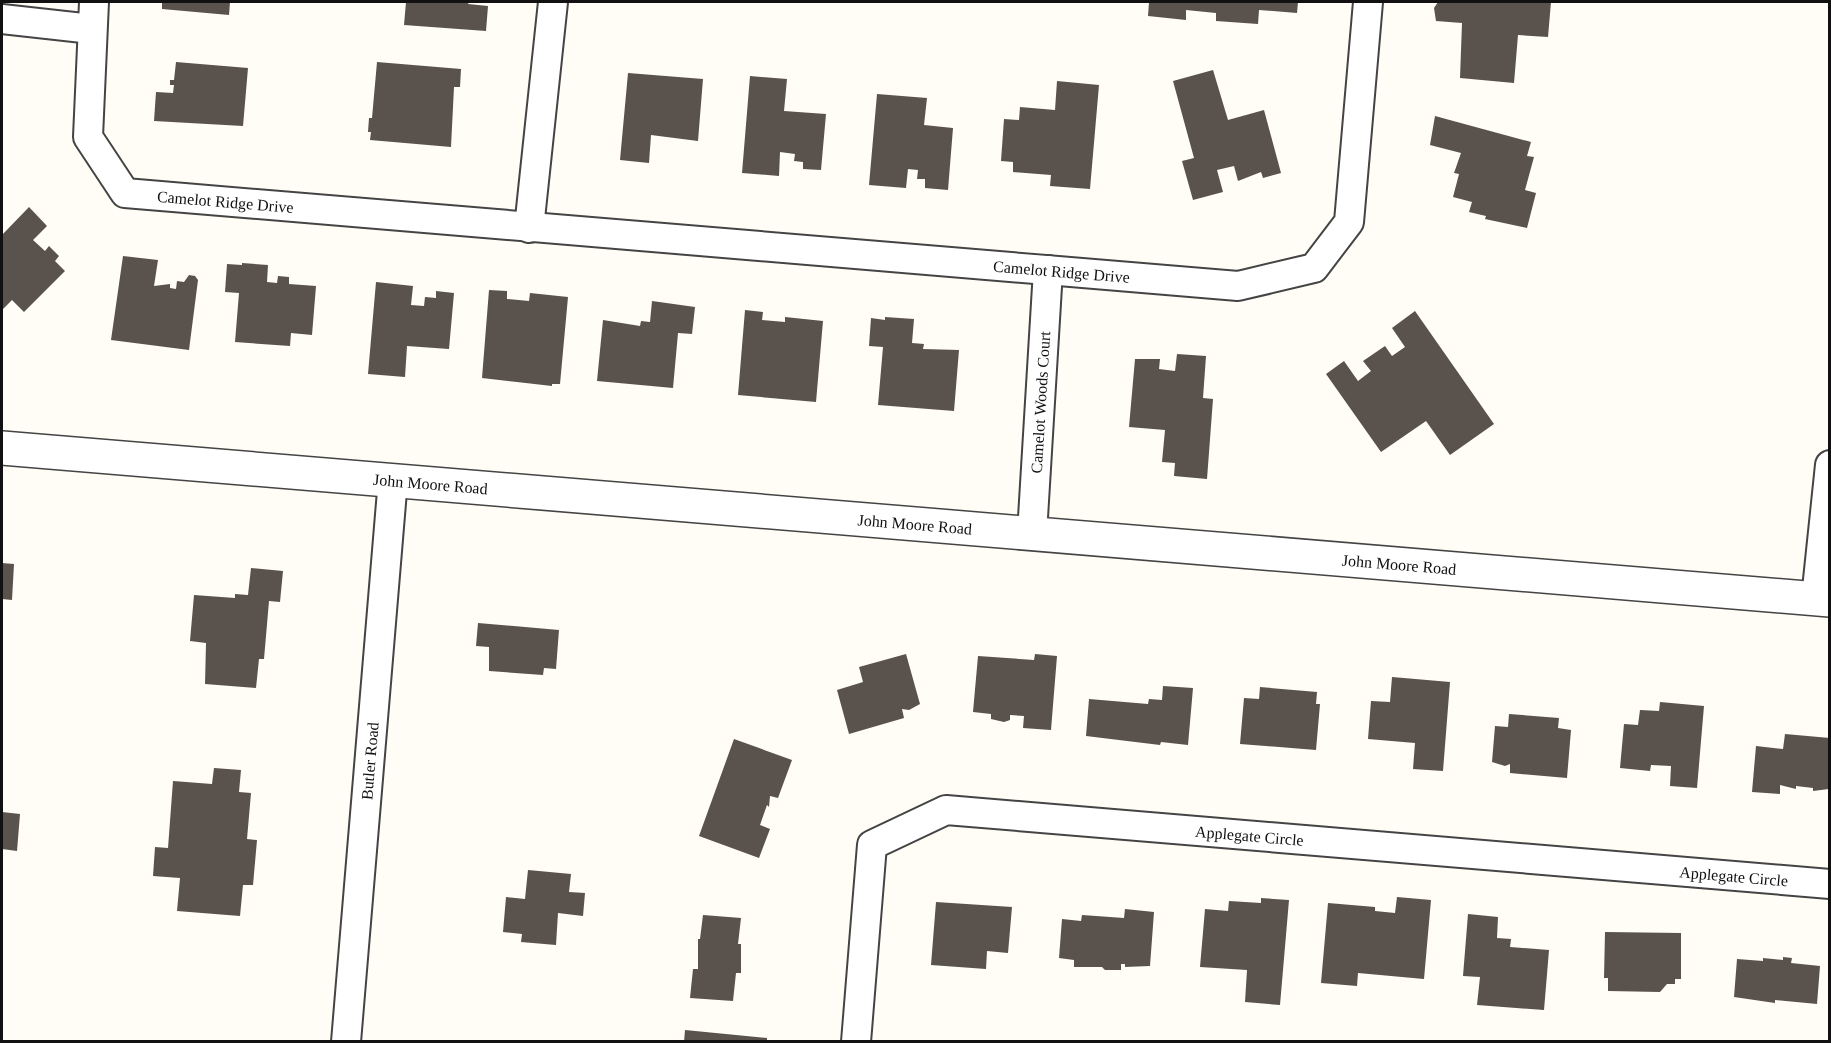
<svg xmlns="http://www.w3.org/2000/svg" width="1831" height="1043" viewBox="0 0 1831 1043" font-family="Georgia,serif">
  <style>
    .building { fill: #5a524d }
    .lines { fill: none; stroke-linecap: round; stroke-linejoin: round }
    .minor-casing { stroke: #444; stroke-width: 32 }
    .tertiary-casing { stroke: #444; stroke-width: 36 }
    .minor { stroke: #fff; stroke-width: 28 }
    .tertiary { stroke: #fff; stroke-width: 33 }
    .labels { text-anchor: middle; stroke-width: 6; stroke-linejoin: round; paint-order: stroke }
    .street-label { font-size: 16px; fill: #111; stroke: #fff }
  </style>
  <rect width="100%" height="100%" fill="#fffdf5"/>
  <path class="building" d="M162 2H230L229 15 162 9Z
    M406 2H469L468 4 488 6 486 31 404 25Z
    M1149 2H1298L1297 13 1259 10 1258 24 1216 21V13L1186 10V20L1148 16Z
    M1438 2H1551L1548 37 1518 35 1514 83 1460 78 1462 23 1436 21 1434 8Z
    M176 62 248 68 243 126 154 121 156 92 173 93 174 85H170V80H174Z
    M377 62 461 69 460 87H454L451 147 370 140 371 132H368L369 118H372Z
    M1213 70 1228 120 1264 110 1281 173 1263 178 1261 172 1238 181 1234 166 1217 170 1223 192 1193 200 1182 161 1194 158 1173 81Z
    M628 73 703 79 698 141 651 135 649 163 620 160Z
    M750 76 787 79 784 111 826 114 821 170 803 169V162L794 161 795 154 780 152 779 176 742 173Z
    M1057 81 1099 85 1090 189 1050 186 1051 175 1013 172V162L1001 161 1004 119 1019 120 1020 107 1055 110Z
    M877 94 927 98 924 125 953 128 948 190 925 188V179H917L918 170 908 169 906 188 869 185Z
    M1435 116 1531 142 1527 156 1534 157 1525 190 1536 193 1527 228 1485 219 1486 216 1469 212 1472 202 1453 197 1459 174 1454 173 1461 153 1430 145Z
    M29 207 47 226 33 240 45 251 49 246 59 256 55 261 65 271 24 312 12 300 3 309 2 235Z
    M123 256 158 260 154 286 170 284V288L176 289 177 281 184 282 189 275 195 276 198 280 189 350 111 340Z
    M242 263 268 265 267 282 277 283 278 276 289 277V284L316 286 312 335 291 333 290 346 235 342 239 293 225 292 227 264 242 265Z
    M376 282 413 286 411 305 424 306 425 297 436 298V291L454 293 449 349 407 346 405 377 368 374Z
    M489 290 507 291V299L529 301 530 293 568 297 560 384H552V386L482 378Z
    M652 301 695 307 692 334 678 333 673 388 597 381 603 320 640 326 641 321 650 322Z
    M745 310 763 312 762 320 785 322V317L823 321 816 402 738 395Z
    M1415 311 1494 424 1450 455 1426 421 1381 452 1326 374 1344 361 1358 381 1371 371 1363 361 1385 346 1392 356 1405 347 1392 328Z
    M885 317 914 319 912 343 924 344 923 349 959 350 954 411 878 405 883 347 869 346 871 318 885 320Z
    M1177 354 1206 356 1203 398 1213 399 1207 479 1174 476 1175 463 1162 462 1165 430 1129 427 1135 359H1160L1159 369 1175 371Z
    M2 563 14 564 12 600 2 599Z
    M251 568 283 571 280 602 269 601 264 659H259L256 688 205 684 206 643 190 641 194 595 235 598V594L248 595Z
    M478 623 559 630 556 669 544 668 543 675 489 671V647L476 646Z
    M906 654 920 704 909 710 902 709 904 718 849 734 837 690 863 682 859 667Z
    M1035 654 1057 656 1051 730 1023 728 1024 716 1010 715V720L1004 722 991 719V714L973 712 978 656 1034 660Z
    M1392 677 1450 682 1443 771 1413 769 1415 743 1368 739 1371 701 1390 702Z
    M1163 686 1193 688 1188 745 1161 742 1160 745 1086 736 1089 699 1148 704 1149 699 1162 700Z
    M1260 687 1317 692 1316 704H1320L1316 750 1240 744 1244 698 1259 699Z
    M1660 702 1704 706 1697 788 1670 786 1671 766 1651 765 1650 771 1620 768 1624 724 1638 725 1640 710 1659 711Z
    M1509 714 1559 718 1558 728 1571 730 1567 778 1510 773V764L1505 766 1492 762 1495 726 1508 727Z
    M1785 734 1830 738 1829 789 1813 791V788L1796 786V789L1780 785V794L1752 792 1756 746 1783 749Z
    M734 739 792 760 778 798 770 796 769 807 767 805 760 825 770 829 759 858 699 836Z
    M214 768 241 770 239 792 251 793 247 839 257 840 253 885H243L240 916 177 911 180 878 153 876 155 847 168 848 173 781 212 784Z
    M2 812 20 814 17 851 2 849Z
    M528 870 571 874 569 892 585 893 583 916 558 913 556 945 521 942 522 934 503 932 506 897 525 899Z
    M1397 897 1431 900 1424 979 1358 973 1357 986 1321 983 1328 903 1375 907V911L1395 913Z
    M1261 898 1289 900 1280 1005 1245 1002 1247 970 1200 967 1205 909 1228 911 1229 901 1261 903Z
    M936 902 1012 907 1008 953 987 951 986 969 931 965Z
    M1125 909 1154 912 1150 966 1125 967V964H1121V970H1105L1102 967H1074V960L1059 958 1062 919 1081 921 1082 915 1124 918Z
    M1468 914 1498 917 1497 938 1511 939 1510 947 1549 950 1544 1010 1477 1005 1480 977 1463 976Z
    M703 915 741 918 738 944H741V973H736L733 1001 690 998 693 969H698V939H700Z
    M1605 932 1681 933V979H1675V984H1667L1660 992 1608 991V978H1604Z
    M1783 957 1792 958 1791 963 1820 966 1817 1004 1775 1000V1003L1734 997 1737 959 1763 961V958L1783 960Z
    M685 1030 767 1038V1042H684Z"/>
  <g class="lines">
    <g class="minor-casing">
      <g id="minor">
        <path id="s1" d="M94 2 88 137 125 193 1238 286 1314 268 1349 222 1368 2"/>
        <path d="M2 19 92 29"/>
        <path d="M529 228 553 2"/>
        <path id="s2" d="M1032 534 1048 270"/>
        <path d="M1816 599 1830 465"/>
        <path id="s3" d="M346 1042 393 479"/>
        <path id="s4" d="M856 1042 872 845 946 810 1830 884"/>
      </g>
    </g>
    <g class="tertiary-casing">
      <g id="tertiary">
        <path id="s5" d="M2 448 1830 600"/>
      </g>
    </g>
    <use href="#minor" class="minor"/>
    <use href="#tertiary" class="tertiary"/>
  </g>
  <g class="labels">
    <g class="street-label">
      <text dy="6" stroke="none"><textPath href="#s1" startOffset="303">Camelot Ridge Drive</textPath></text>
      <text dy="6" stroke="none"><textPath href="#s1" startOffset="1142">Camelot Ridge Drive</textPath></text>
      <text dy="6" stroke="none"><textPath href="#s2" startOffset="132">Camelot Woods Court</textPath></text>
      <text dy="6" stroke="none"><textPath href="#s5" startOffset="430">John Moore Road</textPath></text>
      <text dy="6" stroke="none"><textPath href="#s5" startOffset="916">John Moore Road</textPath></text>
      <text dy="6" stroke="none"><textPath href="#s5" startOffset="1402">John Moore Road</textPath></text>
      <text dy="6" stroke="none"><textPath href="#s3" startOffset="282">Butler Road</textPath></text>
      <text dy="6" stroke="none"><textPath href="#s4" startOffset="584">Applegate Circle</textPath></text>
      <text dy="6" stroke="none"><textPath href="#s4" startOffset="1070">Applegate Circle</textPath></text>
    </g>
  </g>
  <rect width="1831" height="1043" fill="none" stroke="#111111" stroke-width="6"/>
</svg>
